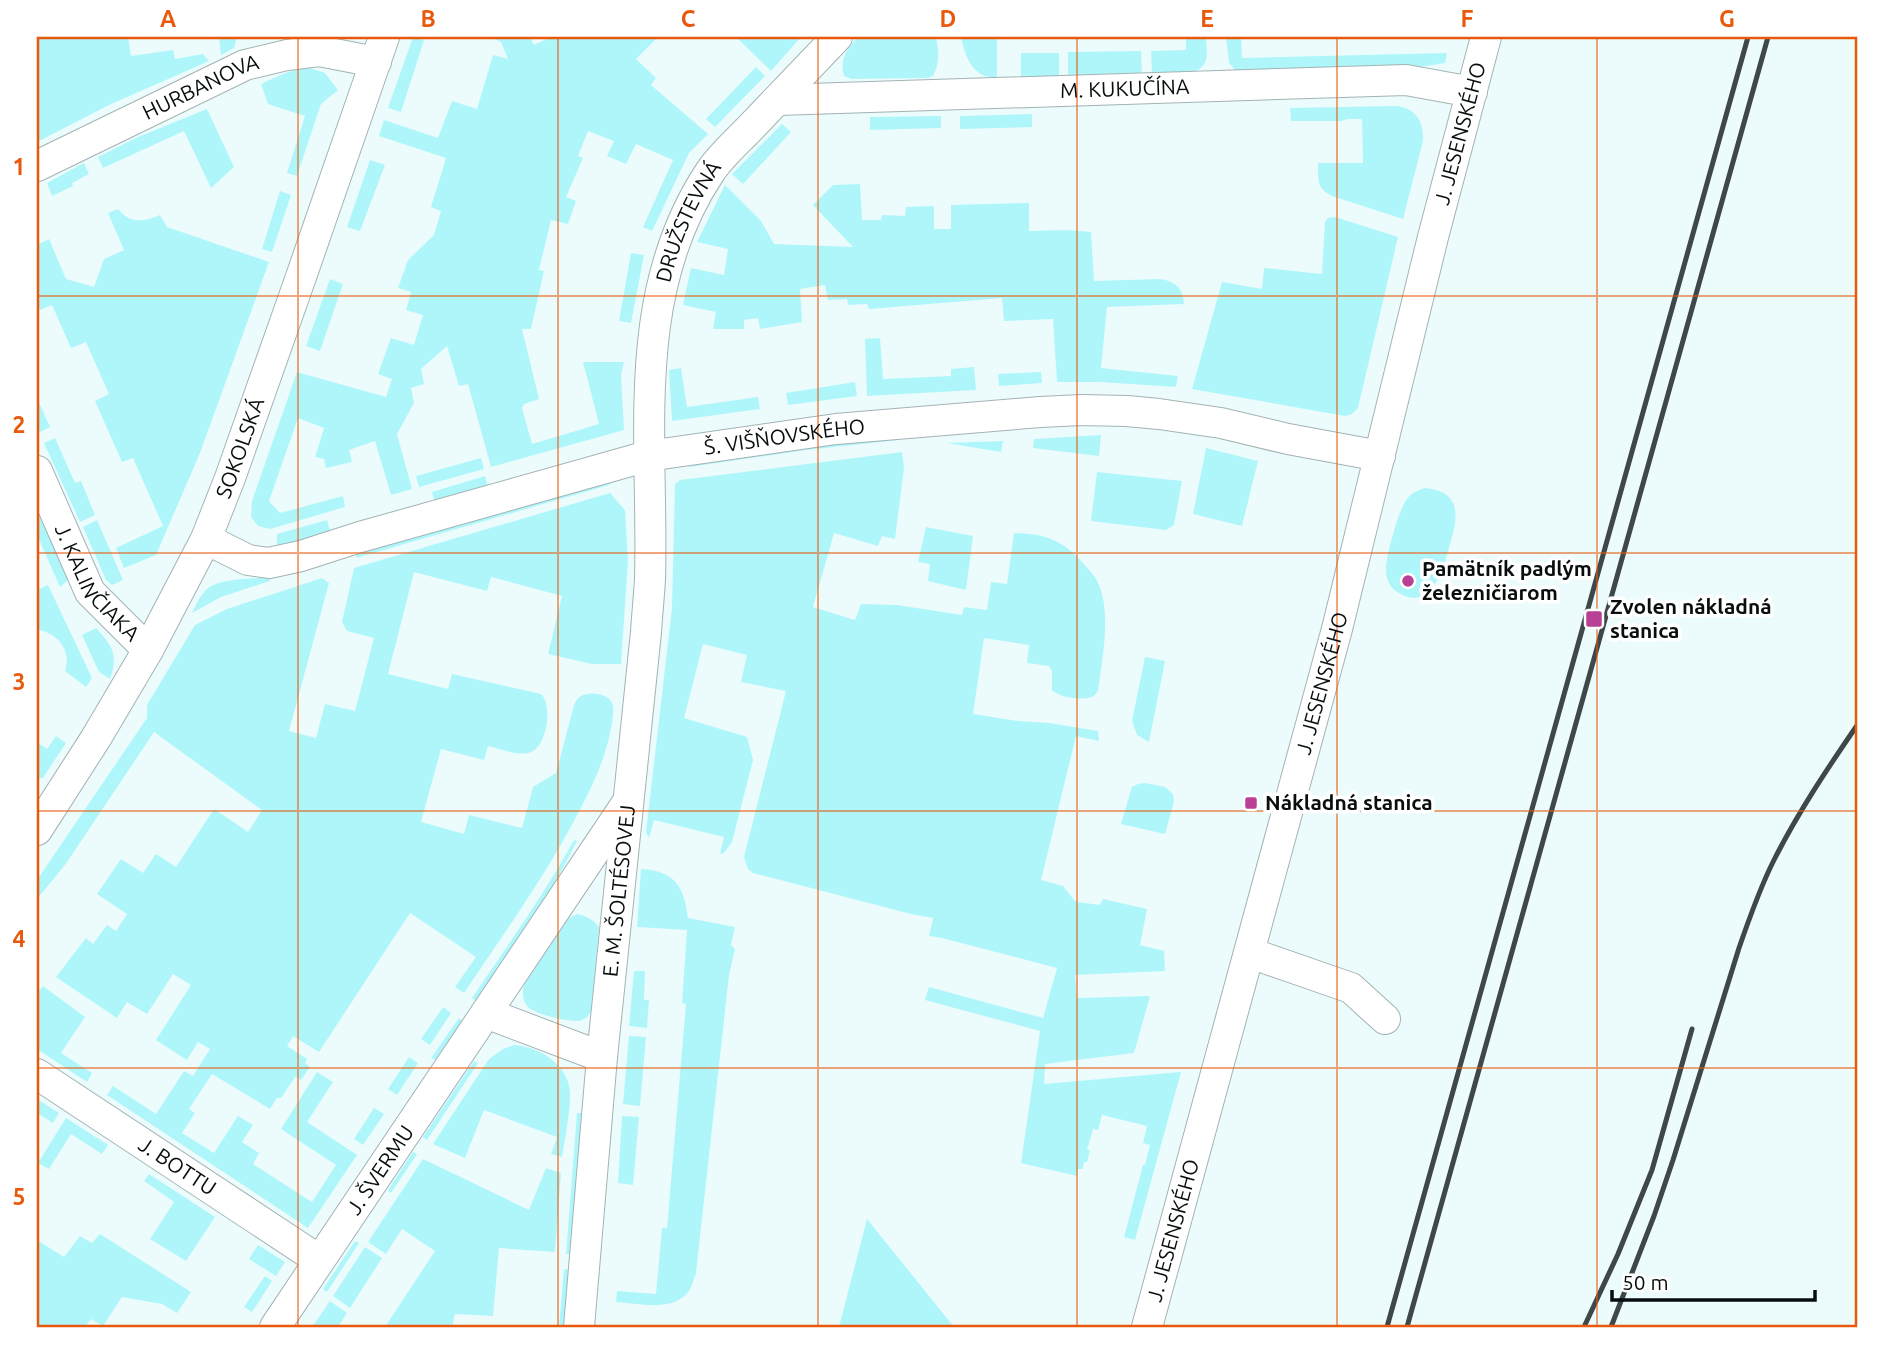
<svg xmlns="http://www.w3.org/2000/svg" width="1895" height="1364" viewBox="0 0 1895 1364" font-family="Ubuntu,sans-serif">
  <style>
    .green { fill: #aff6fb }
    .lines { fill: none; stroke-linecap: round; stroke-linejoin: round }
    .minor-casing { stroke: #a3b3b4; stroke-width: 32 }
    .minor { stroke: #fff; stroke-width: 30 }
    .rail { stroke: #3f4748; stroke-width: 5 }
    .grid { fill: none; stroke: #e8590c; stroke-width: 2; stroke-opacity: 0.55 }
    .poi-dot { fill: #b94195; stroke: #fff; stroke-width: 2.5 }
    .labels { text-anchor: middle; stroke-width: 7; stroke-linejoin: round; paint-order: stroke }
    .street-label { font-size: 21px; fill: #080d0e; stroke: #fff }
    .poi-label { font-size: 21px; font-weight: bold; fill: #080d0e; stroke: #fff; text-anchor: start }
    .neatline { fill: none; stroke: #e8590c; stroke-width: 2.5 }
    .grid-label { font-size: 23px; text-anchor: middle; font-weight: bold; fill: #e8590c }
  </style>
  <rect width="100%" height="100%" fill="#ecfcfd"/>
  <path class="green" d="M37 37H128L131 56 173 50 175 59 203 54 209 61 109 105 37 142Z
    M219 37H237L234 48 221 55Z
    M413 37 424 40 401 112 388 108Z
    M489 37H530L534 45 551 37H658L636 59 656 78 651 85 708 134 689 153 652 231 643 227 673 160 636 144 626 164 607 156 614 141 588 131 578 156 583 158 566 197 576 201 568 224 551 220 539 270 544 271 531 329H522L539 399 524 404 522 408 532 444 599 424 583 362H624L621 375 624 430 491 467 468 384 459 386 447 346 421 369 424 384 411 388 414 403 397 434 412 489 391 495 375 441 349 450 352 462 326 468 324 459 315 457 324 428 298 418 269 501 280 513 343 496 345 507 270 529 258 526 251 517 252 501 297 372 386 397 392 379 378 374 391 338 414 345 423 315 406 310 411 292 398 288 408 260 434 235 441 211 431 207 446 158 379 136 384 120 438 138 452 101 477 109 493 55 508 59 501 42Z
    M736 37H801L771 71Z
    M858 37H936C939 51 940 63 933 76L928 78 852 79 844 76C839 59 847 49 858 37Z
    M961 37H997V78C973 78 965 57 961 37Z
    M1186 37H1206C1206 44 1208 53 1206 60 1200 79 1168 74 1152 74L1151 51 1186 50Z
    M1226 37H1241L1242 58 1447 53 1445 63 1414 68 1236 71 1229 63Z
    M1141 51 1142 74 1068 76V52Z
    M1021 53H1059V76L1021 77Z
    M307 67 325 73 338 90 321 104 297 176 287 173 305 116 268 104 261 84 285 73Z
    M756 67 765 76 715 127 706 119Z
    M1397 106C1417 109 1424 122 1423 141L1403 219 1332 196C1316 188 1318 179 1318 163H1363L1362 119H1348L1341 121H1291L1290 108Z
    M207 109 234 167 211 188 184 131 103 168 98 157 138 137Z
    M1032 114V127L960 129V116Z
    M941 116V128L870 130V117Z
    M782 124 791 132 743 184 732 174Z
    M370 160 385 165 360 231 347 227Z
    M84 163 89 174 72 183 73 186 52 196 47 183Z
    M860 184 862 220H881L882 215 905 216 906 207 934 206V229H951V205L1029 203V231L1066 230 1091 232 1094 281 1160 279C1175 281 1183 288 1184 304L1107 307 1101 368 1178 376 1176 387 1100 382H1057L1053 319 1004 321 1002 298 869 309 867 304 848 305 847 299 828 300 825 285 800 289 802 322 760 329 758 318 744 320V329H713L716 312 683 305 691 268 724 275 728 249 697 242 725 185 761 221 774 244 853 247 813 205 833 185Z
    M280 191 291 195 272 252 262 249Z
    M118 209C130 224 144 222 160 215L167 227 269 262 200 453 156 555 124 568 116 548 163 526 133 458 122 462 95 401 109 394 86 342 71 348 52 305 40 310 37 302V245L49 239 66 279 94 287 104 259 124 250 108 213Z
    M1335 217 1398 237 1358 408 1352 414 1345 416 1192 389 1222 282 1262 289 1264 268 1322 274 1325 222 1328 218Z
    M631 253 644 255 631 323 619 321Z
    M330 279 343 284 320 351 306 346Z
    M880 338 883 379 951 376V369L974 367 976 390 867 396 865 339Z
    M681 368 687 407 758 397 760 409 672 421 669 370Z
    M1041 372 1042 383 999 386 998 374Z
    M855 382 857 396 788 405 786 393Z
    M37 398 50 427 40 432 37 425Z
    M896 435 899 440 806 450 689 467 688 462Z
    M1101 435 1099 456 1033 448 1034 439Z
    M55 438 75 483 81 481 95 515 80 522 44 443Z
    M1003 441 1001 452 947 443Z
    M1206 448 1258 461 1242 526 1193 514Z
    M902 452 904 468 895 539 882 536 878 546 834 533 813 607 855 620 861 604 897 605 962 615 964 607 987 610 991 582 1007 584 1014 533C1045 534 1061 539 1082 562 1087 568 1095 575 1098 583 1112 612 1102 660 1098 691 1094 696 1094 697 1088 698 1078 700 1059 697 1052 690V671L1049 666 1027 663 1029 645 984 638 973 714 1018 721 1049 723 1098 731 1099 741 1076 736 1041 880 1063 886 1074 900 1077 902 1100 905 1103 899 1147 909 1140 945 1164 951 1165 971 1075 975 1077 998 1150 996 1134 1053 1045 1064 1044 1084 1181 1072 1135 1240 1124 1237 1143 1165H1145L1150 1145 1143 1143 1147 1126 1102 1115 1098 1130 1093 1129 1087 1150H1090L1087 1162H1084L1083 1169H1078L1077 1176 1021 1163 1040 1031 925 1000 929 987 1043 1018 1057 968 942 938 929 936 933 918 911 914 753 873 748 869 744 857 786 691 741 682 747 655 703 644 684 718 747 737 753 760 732 842 724 853 720 854 724 837 654 820 649 838 646 832 672 608 675 484 680 480Z
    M481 458 484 469 419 487 416 476Z
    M1097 472 1182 481 1174 525 1166 530 1091 521Z
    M485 476 488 487 435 503 432 492Z
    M615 478 609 485 356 558 358 552Z
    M1425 488C1465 492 1457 520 1449 548 1443 570 1431 612 1399 593 1391 589 1386 580 1386 571 1385 559 1399 508 1407 499 1411 493 1418 490 1425 488Z
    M610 493 625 510 628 560 621 664H592L548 654 562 596 491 577 487 591 414 572 388 674 448 689 452 674 541 694C553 705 547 746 531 752 519 757 501 749 488 746L484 760 441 749 421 822 464 834 469 815 522 828 533 787 556 773 573 709C575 703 576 699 581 696 590 691 611 693 613 706 614 715 611 728 609 738 602 767 588 795 574 821 542 881 502 936 464 993L455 987 476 957 410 913 319 1052 293 1036 287 1046 307 1059 305 1063 310 1067 301 1080 295 1077 281 1098H277L270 1109 212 1074 189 1109 195 1113 182 1133 214 1153 238 1116 253 1125 242 1142 259 1153 253 1164 312 1202 336 1165 281 1129 317 1072 333 1082 307 1122 357 1155 308 1228 107 1095 113 1086 156 1114 184 1071 193 1076 210 1049 198 1042 187 1060 156 1040 191 985 173 974 147 1014 127 1002 117 1018 56 977 86 938 93 944 107 925 116 931 127 914 97 894 121 859 143 873 156 854 176 867 214 809 248 832 262 810 154 732 65 865 37 899V880L147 718V705L195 625 227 609 322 578 329 583 289 731 316 738 325 704 355 711 374 638 347 631 342 622 354 568Z
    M37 510 68 580 60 587 37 535Z
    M97 520 123 580 112 585 106 580 83 527Z
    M327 520 331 534 283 545H277V534Z
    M926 527 973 536 966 590 928 581 930 564 918 562Z
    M269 577 270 581 221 597 192 613C196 605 200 595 207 589 220 578 252 579 269 577Z
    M48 585 92 678 86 687 65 671C72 650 57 632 37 630V590Z
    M96 628C112 645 119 655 110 679L99 672 82 635Z
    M1145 657 1165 661 1149 742 1137 735 1132 721Z
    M56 736 66 743 43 778H38L37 742 47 749Z
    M1145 783 1165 787 1173 794 1174 802 1165 834 1121 824 1132 787 1138 784Z
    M574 840 577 841C549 898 511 949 476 1001L472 998C507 946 544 895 574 840Z
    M641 869C675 871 684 886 688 918L735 927 731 945 735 949 729 975 696 1273C693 1281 691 1292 683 1297 665 1311 636 1303 616 1302L617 1291 656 1294 662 1228H667L686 1004 682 1003 687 930 637 927Z
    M577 914C586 916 593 919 599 927L591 1012C588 1016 587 1018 582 1020 573 1024 534 1014 528 1007 522 1000 522 993 524 985L566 920Z
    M634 971H645L644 1000H649L647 1028 629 1026Z
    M43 986 85 1017 61 1053 92 1073 87 1082 37 1049V993Z
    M443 1007 451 1013 430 1045 421 1039Z
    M459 1018 463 1021 435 1060 431 1058Z
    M629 1036 646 1037 640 1106 623 1104Z
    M514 1045C539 1047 567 1063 570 1091 571 1107 565 1140 562 1157L551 1154 557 1137 484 1110 465 1158 433 1144 489 1059 503 1049Z
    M409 1057 418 1063 397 1095 388 1089Z
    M474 1061 478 1063 427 1140 423 1137Z
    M37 1099 59 1113 53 1123 37 1113Z
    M374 1108 384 1114 363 1145 354 1139Z
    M577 1113H586L574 1254H566Z
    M622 1116 639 1117 633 1185 618 1183Z
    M66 1118 108 1145 102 1154 71 1134 49 1169 38 1163Z
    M413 1152 417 1154 391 1193 388 1190Z
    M423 1159 529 1210 546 1168 561 1173 555 1252 499 1248 493 1316 455 1314 452 1327H385L435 1251 402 1229 386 1254 368 1242Z
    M149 1174 215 1217 186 1261 150 1239 174 1202 144 1181Z
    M867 1219 954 1327H839Z
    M100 1234 191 1292 177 1313 162 1304 122 1297 103 1326 91 1319 85 1327H37V1240L64 1257 80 1236 92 1243Z
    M355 1241 359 1243 327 1292 323 1289Z
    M258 1245 285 1262 276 1276 249 1259Z
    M365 1247 382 1258 350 1308 333 1296Z
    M564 1269 572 1270 567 1327H559Z
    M265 1276 272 1281 252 1312 244 1307Z
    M330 1301 347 1313 338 1327H312Z"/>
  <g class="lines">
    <g class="minor-casing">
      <g id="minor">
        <path id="s1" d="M777 100 1406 80 1472 92"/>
        <path id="s2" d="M37 166 245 65 287 55 319 51 376 62"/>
        <path id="s3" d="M37 471 90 592 148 650"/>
        <path id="s4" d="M206 539 248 560 269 563 301 556 360 537 648 456 836 429 1040 412 1082 410 1127 411 1159 414 1221 423 1288 439 1380 456"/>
        <path id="s5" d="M37 830 96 738 148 650 206 539 230 478 302 274 384 37"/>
        <path d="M1250 953 1351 988 1385 1019"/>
        <path d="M486 1013 602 1057"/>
        <path id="s6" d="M37 1074 319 1260"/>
        <path id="s7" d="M275 1327 625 806"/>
        <path id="s8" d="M579 1327 602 1057 646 632C647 615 649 597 650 579 654 441 628 295 710 172 721 155 739 140 753 125 781 96 809 66 837 37"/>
        <path id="s9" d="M1147 1327 1337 629 1433 237 1486 37"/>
      </g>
    </g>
    <use href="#minor" class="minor"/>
    <path class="rail" d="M1387 1327 1748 37
      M1407 1327 1768 37
      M1584 1327 1618 1254 1652 1170 1692 1029
      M1611 1327 1654 1216 1673 1160 1739 948C1749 919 1759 890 1773 862 1797 814 1827 769 1858 724"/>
  </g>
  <path class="grid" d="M298 37V1327M558 37V1327M818 37V1327M1077 37V1327M1337 37V1327M1597 37V1327M37 296H1858M37 553H1858M37 811H1858M37 1068H1858"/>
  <g class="poi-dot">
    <circle cx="1408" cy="581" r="7"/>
    <rect x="1585" y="610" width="18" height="18" rx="3.5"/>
    <rect x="1244" y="796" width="14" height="14" rx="3.5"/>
  </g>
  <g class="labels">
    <g class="street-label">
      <text dy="7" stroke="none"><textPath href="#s2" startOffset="182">HURBANOVA</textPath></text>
      <text dy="7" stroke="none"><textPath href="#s1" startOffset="348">M. KUKUČÍNA</textPath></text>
      <text dy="7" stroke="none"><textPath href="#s9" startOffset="1234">J. JESENSKÉHO</textPath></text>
      <text dy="7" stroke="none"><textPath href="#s8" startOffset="1115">DRUŽSTEVNÁ</textPath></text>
      <text dy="7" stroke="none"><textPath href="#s4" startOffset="600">Š. VIŠŇOVSKÉHO</textPath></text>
      <text dy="7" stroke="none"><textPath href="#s5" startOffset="434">SOKOLSKÁ</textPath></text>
      <text dy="7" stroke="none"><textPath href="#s3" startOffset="128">J. KALINČIAKA</textPath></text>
      <text dy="7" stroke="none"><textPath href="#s9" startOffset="667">J. JESENSKÉHO</textPath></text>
      <text dy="7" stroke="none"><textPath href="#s8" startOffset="438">E. M. ŠOLTÉSOVEJ</textPath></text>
      <text dy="7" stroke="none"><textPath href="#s6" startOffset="168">J. BOTTU</textPath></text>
      <text dy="7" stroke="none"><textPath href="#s7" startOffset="189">J. ŠVERMU</textPath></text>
      <text dy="7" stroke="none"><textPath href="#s9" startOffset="100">J. JESENSKÉHO</textPath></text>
    </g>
    <g class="poi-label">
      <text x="1422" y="576">Pamätník padlým<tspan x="1422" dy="24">železničiarom</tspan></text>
      <text x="1610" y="614">Zvolen nákladná<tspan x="1610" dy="24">stanica</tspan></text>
      <text x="1265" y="810">Nákladná stanica</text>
    </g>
  </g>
  <rect width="1895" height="1364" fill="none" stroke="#ffffff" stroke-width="77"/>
  <path d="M1612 1290v10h203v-10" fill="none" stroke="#080d0e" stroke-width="3.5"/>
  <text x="1622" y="1290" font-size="21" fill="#080d0e" stroke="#ffffff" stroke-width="5" paint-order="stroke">50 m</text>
  <rect x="38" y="38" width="1818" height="1288" class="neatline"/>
  <g class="grid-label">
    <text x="168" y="27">A</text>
    <text x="428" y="27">B</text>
    <text x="688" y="27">C</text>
    <text x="948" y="27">D</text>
    <text x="1207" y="27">E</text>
    <text x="1467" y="27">F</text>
    <text x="1727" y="27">G</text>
    <text x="19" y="175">1</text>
    <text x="19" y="433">2</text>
    <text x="19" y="690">3</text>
    <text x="19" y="947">4</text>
    <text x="19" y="1205">5</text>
  </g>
</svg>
